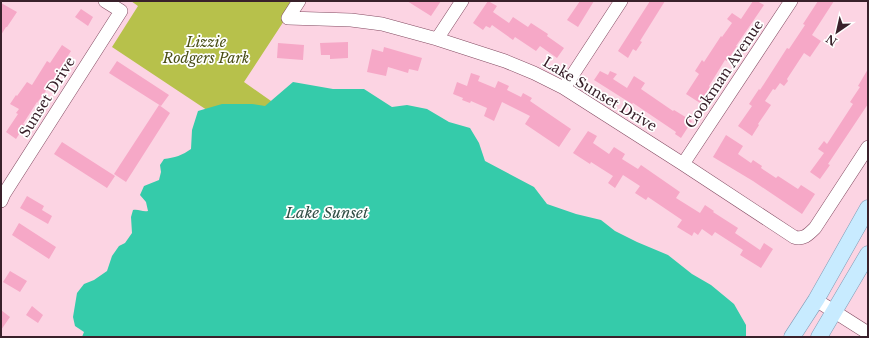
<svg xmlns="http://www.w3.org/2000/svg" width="869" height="338" viewBox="0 0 869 338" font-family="'Libre Baskerville',serif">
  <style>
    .green { fill: #b7c14b }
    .water { fill: #35cbaa }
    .building { fill: #f6a8c7 }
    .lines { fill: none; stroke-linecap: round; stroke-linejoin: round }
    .minor-casing { stroke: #844c63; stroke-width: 14 }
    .major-casing { stroke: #7f9cb5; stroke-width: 17 }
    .minor { stroke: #fff; stroke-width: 13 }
    .major { stroke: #c8ebff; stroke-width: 16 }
    .labels { text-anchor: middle; stroke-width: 3.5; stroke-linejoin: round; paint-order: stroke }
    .park-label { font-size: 14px; font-style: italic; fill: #4a4f16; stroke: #fff }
    .street-label { font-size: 14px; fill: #39212b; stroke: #fff }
    .water-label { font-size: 15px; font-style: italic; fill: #314f46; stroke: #fff }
  </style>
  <rect width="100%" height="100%" fill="#fcd4e3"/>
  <path class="green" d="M131 1H297L244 82 298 120 243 134 112 47 138 6Z"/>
  <path class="water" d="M293 82 333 89H364L392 107 407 105 427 109 449 122 470 128 479 143 485 161 534 187 547 204 576 214 601 220 615 231 637 242 668 255 692 274 711 285 734 304 746 325V337H82L84 332 75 326 73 317 77 293 84 284 94 280 107 271 112 256 119 246 125 243 132 233 131 217 133 210C139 209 142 212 148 211L146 202 140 195 144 186 159 180 161 172 160 165 164 159C174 158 183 155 191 149L192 130 198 111 222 104H252L265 106Z"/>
  <path class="building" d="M407 1H441L431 16Z
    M488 1 497 6 493 12 509 23 513 17 528 27 531 23 548 34 547 36 564 48 557 58 540 46 536 51 515 37 513 40 492 25 490 28 486 26 483 30 473 23Z
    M580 1H594L578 27 567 20Z
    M650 1H665L640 41 642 42 636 51 633 49 628 58 618 51Z
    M753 1H757L764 5 736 46H737L727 61 725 60 709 86 710 87 700 103 686 94 699 74 695 71 702 60 704 62 721 36 722 37 732 23 727 19 732 13 741 19Z
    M818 1H834L812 35 821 41 810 57 804 53 787 79 788 81 784 86 780 83 775 90 773 89 765 101 771 105 758 124 759 125 752 136 738 126 752 106 749 104 759 89 760 90 787 48 789 49 805 25 803 24Z
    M1 3 17 12 7 27H6L1 35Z
    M81 9 93 17 88 26 75 17Z
    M348 42V58L330 59V55H321L320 43Z
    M278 43 304 45 303 60 277 58Z
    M62 45 71 51 48 88 37 103V102L23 124 25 125 16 139 6 132 18 114 16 113 19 109 10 104 16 95 17 96 27 82 32 85 47 61 50 63Z
    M384 47 422 58 418 71 409 69 408 73 388 67 386 76 367 72 372 49 383 52Z
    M117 61 169 95 161 106 109 73Z
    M868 69V104L828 164 830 165 820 179 810 172 824 153 818 149 824 141 827 144 853 104 850 102 860 87 858 86Z
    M600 71 608 75 610 71 617 74 613 79 627 88 634 76 645 83 641 89 673 111 674 110 692 121 681 138 675 134 676 132 633 103 632 104 594 80Z
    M471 73 480 76 478 81 495 88 498 81 509 86 507 90 521 97 523 93 532 98 530 101 571 129 559 147 525 124 530 116 502 102 494 121 484 116 487 108 471 101 470 103 462 100 463 98 453 94 457 82 467 86Z
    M159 105 170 113 126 182 114 174Z
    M588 131 597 136 593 143 609 154 614 147 625 154 622 159 638 169 641 165 680 192 676 198 700 213 705 205 714 211 713 212 738 228 735 233 760 250 764 243 773 249 761 268 740 255 743 250 715 232 712 236 702 229 698 235 694 232 692 236 677 227 682 220 648 197 646 200 635 193 640 186 623 175 615 188 608 183 613 176 591 162 590 164 573 153Z
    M726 135 743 146 738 154 751 163 753 160 762 166 761 168 776 178 778 176 798 189 801 185 815 194 802 214 753 181 713 157Z
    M62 142 115 176 107 188 54 154Z
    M27 196 44 206 42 210 52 216 48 224 20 208Z
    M19 223 56 247 49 259 12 235Z
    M10 271 27 281 20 292 3 282Z
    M32 306 43 315 38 323 26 315Z
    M1 310 10 317 1 330Z"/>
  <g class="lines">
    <g class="minor-casing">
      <path id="minor" d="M288 18 351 20 382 24 437 39 505 61 534 73 564 88 683 164 794 237C803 240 808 235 815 228L868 147
        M288 18 299 1
        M437 39 462 1
        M564 88 621 1
        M683 164 791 1
        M1 201 4 194 121 11 105 1
        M816 300 868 333"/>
    </g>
    <g class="major-casing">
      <path id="major" d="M792 337 816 300 868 208
        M819 337 868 254"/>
    </g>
    <use href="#minor" class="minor"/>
    <use href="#major" class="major"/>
  </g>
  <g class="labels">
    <g class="park-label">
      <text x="206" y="47">Lizzie<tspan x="206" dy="16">Rodgers Park</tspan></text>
    </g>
    <g class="street-label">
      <text transform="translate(724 74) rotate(-56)" y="5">Cookman Avenue</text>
      <text transform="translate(600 94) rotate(31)" y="5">Lake Sunset Drive</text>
      <text transform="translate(47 97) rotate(-58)" y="5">Sunset Drive</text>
    </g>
    <g class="water-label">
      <text x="327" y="218">Lake Sunset</text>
    </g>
  </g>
  <rect width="869" height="338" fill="none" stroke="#39212b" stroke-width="4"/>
  <g transform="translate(837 32) rotate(214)" stroke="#ffffff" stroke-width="3" paint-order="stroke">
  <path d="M0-3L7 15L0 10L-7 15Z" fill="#39212b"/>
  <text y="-6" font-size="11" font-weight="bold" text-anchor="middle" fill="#39212b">N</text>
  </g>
</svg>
